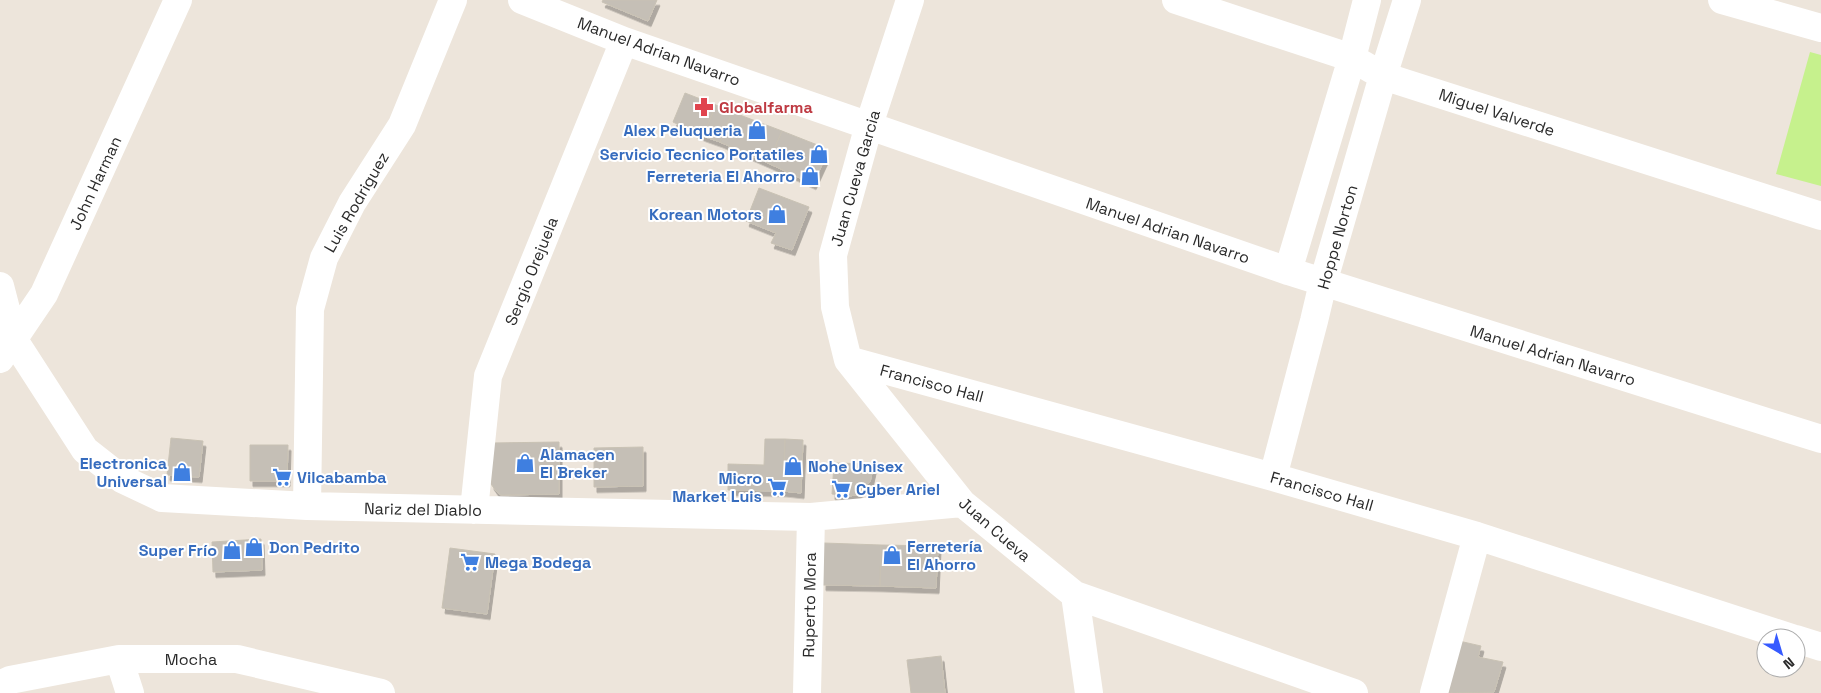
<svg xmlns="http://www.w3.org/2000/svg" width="1821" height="693" viewBox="0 0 1821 693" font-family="'Space Grotesk',sans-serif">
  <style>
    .pitch { fill: #c6f18d }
    .building { fill: #c5bfb6; stroke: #c9c2b4; filter: url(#shadow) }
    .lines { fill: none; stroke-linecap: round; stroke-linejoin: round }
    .minor { stroke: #fff; stroke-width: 28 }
    .labels { text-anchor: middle; stroke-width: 4; stroke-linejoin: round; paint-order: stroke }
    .street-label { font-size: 16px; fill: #2a2a2a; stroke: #fff }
    .health-label { font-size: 16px; font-weight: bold; fill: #be3a42; stroke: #fff; text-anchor: start }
    .shop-label { font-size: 16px; font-weight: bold; fill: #366cbe; stroke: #fff; text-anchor: end }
  </style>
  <defs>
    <filter id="shadow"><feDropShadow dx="3" dy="5.5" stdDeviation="0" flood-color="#0004"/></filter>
  </defs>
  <rect width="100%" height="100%" fill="#ede5db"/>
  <path class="pitch" d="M1810 52 1821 55V186L1776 174Z"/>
  <path class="building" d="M603 0H657L648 21 602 2Z
    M685 93 716 105 703 136 673 122Z
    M716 105 732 112 720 142 703 136Z
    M732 112 782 131 768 163 720 142Z
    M782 131 820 146 825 158 813 184 768 163Z
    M759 188 809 207 792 250 771 243 776 233 746 221Z
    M171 438 203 441 199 477 167 475Z
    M765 439H785L783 491 728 490V464L764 465Z
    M785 439 803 440 801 493 783 491Z
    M559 442V494L501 495 496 491 491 484V443Z
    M250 445H288L287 481H250Z
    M643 447V486L594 487V448Z
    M834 463 874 464 870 482 856 495 849 496 832 494Z
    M261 539 262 570 213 572 212 542Z
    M824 543 881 545 880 586 823 585Z
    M881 545 938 546 936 588 880 586Z
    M450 548 495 554 487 614 442 608Z
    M1459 641 1481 646 1478 657 1503 662 1494 692 1448 693Z
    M941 656 945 693H911L907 660Z"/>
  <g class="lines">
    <path class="minor" d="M522 0 624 41 1288 271 1821 439
      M910 0 869 125 833 255 835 307 848 360 962 503 1075 595 1354 693
      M1176 0 1352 58 1383 76 1821 216
      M1722 0 1821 28
      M1288 271 1352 58 1367 0
      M0 286 14 340 85 450 122 479 162 498 307 506 811 517 962 503
      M0 359 44 294 178 0
      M848 360 1273 477 1477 536 1792 638
      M1273 477 1314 321 1323 283 1383 76 1407 0
      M307 506 310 309 324 258 352 203 402 125 453 0
      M474 510 488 376 624 41
      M1075 595 1089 693
      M1796 639 1821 647
      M119 659 130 693
      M0 685 10 680 119 659H237L381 693
      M807 693 811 517
      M1434 693 1477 536"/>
  </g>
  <defs>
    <g id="pharmacy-bare" transform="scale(1.5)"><path d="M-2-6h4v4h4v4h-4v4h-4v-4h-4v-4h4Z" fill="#e0444e" stroke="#fff" stroke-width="2.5" paint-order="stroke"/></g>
    <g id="shop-bare" transform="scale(1.5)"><path d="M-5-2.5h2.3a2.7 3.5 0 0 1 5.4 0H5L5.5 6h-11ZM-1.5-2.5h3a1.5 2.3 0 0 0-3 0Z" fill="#3f7fe0" stroke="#fff" stroke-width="2.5" paint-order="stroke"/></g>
    <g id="supermarket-bare" transform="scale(1.5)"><path d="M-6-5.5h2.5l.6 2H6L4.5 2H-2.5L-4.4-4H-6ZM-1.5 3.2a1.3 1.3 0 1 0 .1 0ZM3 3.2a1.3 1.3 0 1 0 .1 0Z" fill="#3f7fe0" stroke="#fff" stroke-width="2.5" paint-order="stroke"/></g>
  </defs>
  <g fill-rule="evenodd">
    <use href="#pharmacy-bare" x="704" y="107"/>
    <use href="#shop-bare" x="757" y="130"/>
    <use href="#shop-bare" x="819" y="154"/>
    <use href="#shop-bare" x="810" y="176"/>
    <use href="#shop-bare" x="777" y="214"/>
    <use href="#shop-bare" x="525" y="463"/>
    <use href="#shop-bare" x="793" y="466"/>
    <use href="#shop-bare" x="182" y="472"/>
    <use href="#supermarket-bare" x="282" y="477"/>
    <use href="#supermarket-bare" x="777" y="487"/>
    <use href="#supermarket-bare" x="841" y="489"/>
    <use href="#shop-bare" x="254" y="547"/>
    <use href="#shop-bare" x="232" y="550"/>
    <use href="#shop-bare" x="892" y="555"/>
    <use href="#supermarket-bare" x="470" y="562"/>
  </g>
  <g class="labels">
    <g class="street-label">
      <text transform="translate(659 51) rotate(20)" y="6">Manuel Adrian Navarro</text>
      <text transform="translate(1497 112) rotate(18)" y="6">Miguel Valverde</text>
      <text transform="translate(855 178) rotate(-74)" y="6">Juan Cueva Garcia</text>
      <text transform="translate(95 183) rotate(-65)" y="6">John Harman</text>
      <text transform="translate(356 202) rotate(-60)" y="6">Luis Rodriguez</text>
      <text transform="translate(1168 230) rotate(19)" y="6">Manuel Adrian Navarro</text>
      <text transform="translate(1337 237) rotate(-74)" y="6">Hoppe Norton</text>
      <text transform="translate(531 271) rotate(-68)" y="6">Sergio Orejuela</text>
      <text transform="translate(1553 355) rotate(17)" y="6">Manuel Adrian Navarro</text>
      <text transform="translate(932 383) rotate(15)" y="6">Francisco Hall</text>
      <text transform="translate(1322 491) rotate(16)" y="6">Francisco Hall</text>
      <text transform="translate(423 509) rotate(1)" y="6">Nariz del Diablo</text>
      <text transform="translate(995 529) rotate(41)" y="6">Juan Cueva</text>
      <text transform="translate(809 605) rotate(-89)" y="6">Ruperto Mora</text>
      <text x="191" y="665">Mocha</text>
    </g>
    <g class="health-label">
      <text x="719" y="113">Globalfarma</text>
    </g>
    <g class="shop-label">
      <text x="742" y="136">Alex Peluqueria</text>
      <text x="804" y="160">Servicio Tecnico Portatiles</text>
      <text x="795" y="182">Ferreteria El Ahorro</text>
      <text x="762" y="220">Korean Motors</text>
      <text x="540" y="460" text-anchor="start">Alamacen<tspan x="540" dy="18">El Breker</tspan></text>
      <text x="167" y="469">Electronica<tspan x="167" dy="18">Universal</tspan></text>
      <text x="808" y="472" text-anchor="start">Nohe Unisex</text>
      <text x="297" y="483" text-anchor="start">Vilcabamba</text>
      <text x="762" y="484">Micro<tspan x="762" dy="18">Market Luis</tspan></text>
      <text x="856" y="495" text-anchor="start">Cyber Ariel</text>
      <text x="907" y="552" text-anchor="start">Ferretería<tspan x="907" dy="18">El Ahorro</tspan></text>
      <text x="269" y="553" text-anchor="start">Don Pedrito</text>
      <text x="217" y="556">Super Frío</text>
      <text x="485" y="568" text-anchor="start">Mega Bodega</text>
    </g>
  </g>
  <g transform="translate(1781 653) rotate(142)"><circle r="24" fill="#ffffff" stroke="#aaaaaa"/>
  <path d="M0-4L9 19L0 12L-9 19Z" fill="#365aff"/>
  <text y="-8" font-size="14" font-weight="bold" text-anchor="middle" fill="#2a2a2a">N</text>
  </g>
</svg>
